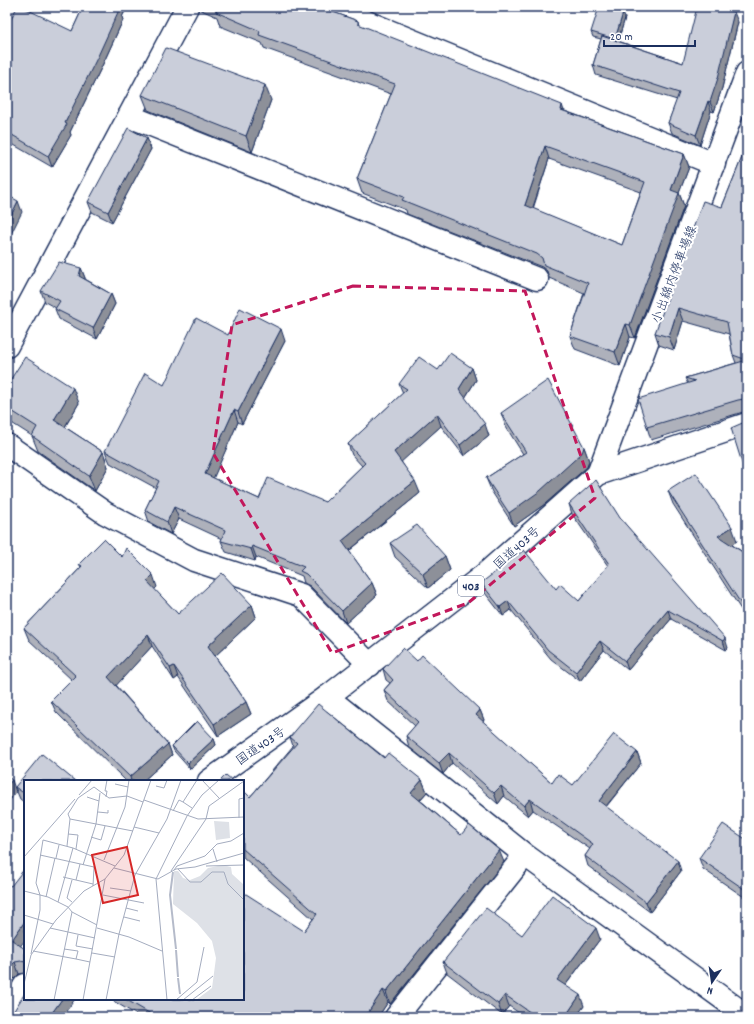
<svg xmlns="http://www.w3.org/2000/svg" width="754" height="1024" viewBox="0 0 754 1024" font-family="Dekko,'Klee One',sans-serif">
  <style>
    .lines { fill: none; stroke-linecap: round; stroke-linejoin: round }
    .minor-casing { stroke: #1b2f5e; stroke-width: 25 }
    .tertiary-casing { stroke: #1b2f5e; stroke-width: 25 }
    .secondary-casing { stroke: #1b2f5e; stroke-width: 25 }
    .trunk-casing { stroke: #1b2f5e; stroke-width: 25 }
    .minor { stroke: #fff; stroke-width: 22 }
    .tertiary { stroke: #fff; stroke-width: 22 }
    .secondary { stroke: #fff; stroke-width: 22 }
    .trunk { stroke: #fff; stroke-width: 22 }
    .wall { fill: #aeb1bb; stroke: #1b2f5e; fill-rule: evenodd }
    .shaded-wall { fill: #8d9099; stroke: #1b2f5e }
    .building { fill: #caceda; stroke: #1b2f5e; fill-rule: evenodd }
    .marked { fill: none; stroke: #c2185b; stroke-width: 3; stroke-dasharray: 8 5; stroke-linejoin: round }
    .labels { text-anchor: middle; stroke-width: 4; stroke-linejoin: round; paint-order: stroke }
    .shield { fill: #fff; stroke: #5f6d8e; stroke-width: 1 }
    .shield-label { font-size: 12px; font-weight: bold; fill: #1b2f5e }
    .street-label { font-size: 13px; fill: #1b2f5e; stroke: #fff }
    .inset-river { fill: none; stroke: #b5bbca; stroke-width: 2 }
    .inset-road { fill: none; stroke: #a4acbf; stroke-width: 1 }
    .view { fill: #d62828; fill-opacity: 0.15; stroke: #d62828; stroke-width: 2 }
    .inset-edge { fill: none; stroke: #1b2f5e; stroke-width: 2 }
  </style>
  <rect width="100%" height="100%" fill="#fff"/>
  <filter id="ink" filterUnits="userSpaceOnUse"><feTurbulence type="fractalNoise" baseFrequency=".025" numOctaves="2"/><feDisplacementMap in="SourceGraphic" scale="8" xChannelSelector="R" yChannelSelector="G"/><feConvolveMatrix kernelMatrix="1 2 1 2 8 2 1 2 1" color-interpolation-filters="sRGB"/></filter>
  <g filter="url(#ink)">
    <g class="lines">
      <g class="minor-casing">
        <path id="minor" d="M330 7 714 164
          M129 116 537 279
          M7 346 187 7
          M327 697 525 855 747 1016
          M396 1017 525 855"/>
      </g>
      <g class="tertiary-casing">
        <path id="tertiary" d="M7 445 105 513 194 560 301 595 370 665"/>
      </g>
      <g class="secondary-casing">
        <path id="secondary" d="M598 474 747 73"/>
      </g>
      <g class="trunk-casing">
        <path id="trunk" d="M209 781 327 697 484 575 598 474 747 424
          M7 1013 25 985"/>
      </g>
      <use href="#minor" class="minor"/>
      <use href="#tertiary" class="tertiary"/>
      <use href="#secondary" class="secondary"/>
      <use href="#trunk" class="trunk"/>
    </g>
    <path class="wall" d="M83 7H127L122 17 123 20 102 66 70 132 71 135 52 167 7 141V27L72 31Z
      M198 7H319L358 21 359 25 565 111 684 154 689 167 679 193 684 206 635 338 630 337 620 366 575 349 570 336 584 293 549 278 547 271 542 267 407 214 406 210 362 193 357 179 391 94 264 48 262 43 220 26 217 17 199 9ZM549 159 641 192 622 245 533 209Z
      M625 18 618 41 683 63 738 22 722 88 714 112 711 111 700 145 672 133 668 123 677 100 596 75 593 65 601 39 593 37 591 32Z
      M142 95 271 100 252 152 148 110Z
      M147 138 151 149 112 222 92 212 88 202Z
      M747 145V412H743L651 440 647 427 688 384 685 378 736 363 733 355 729 334 683 321 674 350 659 345 655 333 722 207Z
      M81 268 85 278V279L111 294 115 304 97 339 59 319 55 309 56 308 45 302 41 291Z
      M228 335 285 341 242 424 238 422 213 478 259 499 325 502 362 466 352 455 348 444 403 393 399 384 438 370 472 368 476 380 465 398 489 436 464 456 441 426 401 461 420 493 349 551 372 583 377 595 346 623 310 586 304 583 302 576 256 557 255 561 226 552 221 541 222 539 179 519 171 534 149 522 145 510 156 488 110 463 105 451 164 385Z
      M7 385 79 403 65 427 103 452 108 467 95 491 38 451 32 436 7 420Z
      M501 413 584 447 589 461 587 467 545 504 514 526 492 492 486 478 523 454 506 427Z
      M668 491 737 541 731 544 747 555V619L673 504Z
      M569 504 620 518 728 648 726 650 671 619 628 670 604 650 580 681 551 659 511 610 503 616 485 593 481 583 556 589 579 601 608 566 572 514Z
      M390 543 445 556 450 570 428 588 395 557Z
      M122 557 157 587 154 589 178 614 252 605 256 617 215 656 246 702 251 714 218 736 178 677 174 680 152 646 116 685 168 744 172 755 143 781H126L56 712 51 701 72 680 29 640 24 628 81 567 79 564Z
      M417 661 480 710 484 720 483 722 552 783 573 785 637 752 641 763 606 807 681 871 650 912 588 866 585 856 590 849 533 810 528 816 504 796 498 804 452 763 443 774 409 747 406 736 415 726 388 701 384 690 390 683 386 680 383 669Z
      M290 737 384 758 422 780 427 792 420 800 461 835 504 862 390 1004 388 1002 378 1017H140L110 999H243L304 931 313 919 243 857V790L250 797 293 746Z
      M214 739 216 745 190 769 174 751 172 746Z
      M25 781V803L20 799 15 787Z
      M747 840V899L703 869 699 858Z
      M7 884 20 946 25 949V973L19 974 14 979 7 974Z
      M522 935 600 939 565 986 584 1006 576 1017H525L509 1006 502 1015 447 973 443 962Z"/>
    <path class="shaded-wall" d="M118 7H127L122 17 123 20 102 66 70 132 71 135 52 167 48 156 65 123Z
      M734 12 738 22 722 88 714 112 710 102Z
      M623 13 625 18 617 44 615 39Z
      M265 85 271 100 252 152 246 136Z
      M708 101 711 111 700 145 696 135Z
      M562 105 567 119 561 110Z
      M147 138 151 149 112 222 108 212Z
      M545 146 549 159 529 219 525 205Z
      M684 154 689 167 679 193 684 206 635 338 630 325 671 190Z
      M18 201 22 212 7 242V224Z
      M81 268 85 278 83 287 79 276Z
      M111 294 115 304 97 339 93 328Z
      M678 308 683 321 674 350 669 337Z
      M626 324 630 337 620 366 615 352Z
      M281 329 285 341 242 424 238 412Z
      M472 368 476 380 463 401 459 389Z
      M73 388 79 403 60 435 54 420Z
      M234 410 238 422 210 486 205 474Z
      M437 414 441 426 399 464 394 452Z
      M485 424 489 436 464 456 460 445Z
      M584 447 589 461 587 467 545 504 514 526 509 513Z
      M103 452 108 467 95 491 89 476Z
      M415 481 420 493 346 553 342 541Z
      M174 507 179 519 171 534 167 522Z
      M732 527 737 541 723 550 718 536Z
      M252 546 256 557 255 561 251 549Z
      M445 556 450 570 428 588 423 574Z
      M153 575 157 587 151 593 147 581Z
      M372 583 377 595 346 623 342 611Z
      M508 601 511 610 503 616 500 607Z
      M252 605 256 617 213 658 208 646Z
      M668 610 671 619 628 670 625 661Z
      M148 635 152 646 113 689 108 677Z
      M725 638 728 648 726 650 723 641Z
      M600 641 604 650 580 681 576 672Z
      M174 666 178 677 174 680 170 668Z
      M246 702 251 714 218 736 214 724Z
      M480 710 484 720 479 725 476 715Z
      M214 739 216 745 190 769 188 763Z
      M168 744 172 755 143 781H131L130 777Z
      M637 752 641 763 602 811 599 801Z
      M449 753 452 763 443 774 439 763Z
      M12 780 16 792 7 804V786Z
      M422 780 427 792 415 805 411 793Z
      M501 786 504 796 498 804 494 793Z
      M530 799 533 810 528 816 524 806Z
      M499 850 504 862 390 1004 386 992Z
      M678 861 681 871 650 912 646 902Z
      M25 921V940L16 952 12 940Z
      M596 928 600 939 561 991 557 980Z
      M15 962 19 974 14 979 10 967Z
      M383 990 388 1002 378 1017H365Z
      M505 995 509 1006 502 1015 498 1004Z
      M580 995 584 1006 576 1017H565Z
      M62 999H75L62 1017H49Z"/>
    <path class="building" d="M17 7H22L72 31 83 7H118L117 8 119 10 98 56 65 123 67 124 48 156 7 132V27Z
      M218 7H319L358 21V24L562 105 561 110 684 154 671 190 679 193 630 325 626 324 615 352 570 336 588 283 544 265 542 258 537 254 402 200 404 197 357 179 395 84 259 35 260 31 216 12ZM545 146 645 182 622 245 525 205Z
      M599 7H606L623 13 615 39 591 32Z
      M697 7H712L734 12 718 78 710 102 708 101 696 135 668 123 679 93 593 65 602 36 683 63Z
      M166 48 265 85 246 136 142 95Z
      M128 128 147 138 108 212 88 202Z
      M747 145V360L733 355 727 322 678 308 669 337 655 333 703 201 722 207Z
      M7 195 18 201 7 224Z
      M59 262 81 268 79 276 111 294 93 328 55 309 60 301 41 291Z
      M240 308 281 329 238 412 234 410 205 474 259 499 268 478 325 502 365 463 348 444 407 389 399 384 419 357 438 370 450 353 472 368 459 389 485 424 460 445 437 414 394 452 415 481 342 541 372 583 342 611 306 574 300 571 304 567 252 546 251 549 221 541 225 530 174 507 167 522 145 510 159 481 105 451 145 373 164 385 196 318 228 335Z
      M25 357 73 388 54 420 103 452 89 476 32 436 37 427 7 408V385Z
      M747 360V400L744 399 738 400 647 427 638 399 695 381 685 378Z
      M548 380 584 447 582 453 540 491 509 513 486 478 526 452 501 413Z
      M747 421V479L731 428Z
      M696 473 732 527 718 536 747 555V613L668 491Z
      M596 480 620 518 725 638 723 641 668 610 625 661 600 641 576 672 548 650 508 601 500 607 481 583 524 550 556 589 560 584 579 601 609 564 569 504Z
      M417 525 445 556 423 574 390 543Z
      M104 539 122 557 126 548 153 575 147 581 178 614 222 573 252 605 208 646 246 702 214 724 174 666 170 668 148 635 108 677 168 744 130 777 51 701 76 676 24 628 82 566 79 564Z
      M403 648 417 661 422 655 480 710 476 715 552 783 558 774 573 785 614 734 637 752 599 801 678 861 646 902 585 856 593 844 530 799 524 806 501 786 494 793 449 753 439 763 406 736 418 722 384 690 393 680 383 669Z
      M318 704 384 758 388 753 422 780 411 793 461 835 469 825 499 850 386 992 383 990 365 1017H156L125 999H243V892L304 931 317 914 243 849V790L250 797 297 743 290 737Z
      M197 721 214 739 188 763 172 746Z
      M42 754 75 781H25V794L15 787Z
      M226 775 233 781H220Z
      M7 776 12 780 7 786Z
      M723 824 747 840V891L699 858Z
      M25 868V921L12 940 25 949V962L21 961 15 962 10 967 7 965V884L11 886Z
      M552 895 596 928 557 980 580 995 565 1017H537L505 995 498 1004 443 962 486 908 522 935Z
      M25 993V999H62L49 1017H10Z"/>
  </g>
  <path class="marked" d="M353 286 525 291 595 498 468 603 332 653 213 453 232 325Z"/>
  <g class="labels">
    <rect class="shield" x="458" y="576" width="26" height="20" rx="3"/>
    <g class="shield-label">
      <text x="471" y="590">403</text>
    </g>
    <g class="street-label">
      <text transform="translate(673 274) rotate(-69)" y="5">小出綿内停車場線</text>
      <text transform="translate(516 547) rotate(-42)" y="5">国道403号</text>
      <text transform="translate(260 745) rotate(-35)" y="5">国道403号</text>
    </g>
  </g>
  <g transform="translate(24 780)">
    <rect width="220" height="220" fill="#fff"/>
    <path d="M190 41 205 42 206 58 192 60ZM199 85 207 87 208 94 220 105V220H172L188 208 192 178 188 161 173 143 149 124 150 91H154L159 98 166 100 176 96 184 88Z" fill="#dee1e7"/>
    <path class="inset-river" d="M149 92 146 115 152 169M152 170 154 197M154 198 156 214"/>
    <path class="inset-road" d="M178 0 195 18M91 4 104 7M132 6 140 8 143 0M55 15 68 0M63 17 75 21M82 17 83 11H81L83 0M120 20 174 39 220 37M168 28 159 22 173 0M149 31 155 20 159 22M74 32 84 33V30M215 38V19L220 18M46 39 109 51M110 47 135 53M44 54 54 55 52 69M67 57 77 60 81 46M19 60 49 68 91 86M43 66 46 39 44 34 54 18 70 7 85 18 103 16 119 22M189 69 193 82M16 75 70 87 69 106M0 77 51 19M32 78 35 65M80 80 101 27 105 0M59 85 72 44 76 13M182 86 220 85M90 88 134 99 152 89 171 87 220 73M154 89 166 102H177L188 92H200L204 104 220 120M150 90 153 86 181 76 193 64 207 61 220 53M147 91 182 39 185 26 220 1M39 97 69 104M48 100 43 118 48 122M52 100 56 84M86 108 107 111M0 111 24 117 44 127M79 115 120 123M22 117 31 78M34 122 49 68M102 128 114 131M48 132 73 145M0 135 29 144M100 137 116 141M26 148 71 158M73 148 105 157 138 171M0 151V167M54 155 52 166 69 169M9 171 52 179 54 171 40 169M68 173 91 177M7 174 16 130V115L12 103 19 60M52 179 66 182M0 204 7 175 32 140 60 111 81 99 100 75 127 0M30 220 48 132 44 127M59 220 81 99M82 220 95 154 111 95 143 39 157 0M143 220 132 99 163 36 178 15 195 0M152 220 173 202 180 167M159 220 189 196M168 220 187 206"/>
    <path class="view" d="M103 67 114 115 79 123 68 75Z"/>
    <rect width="220" height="220" class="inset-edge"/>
  </g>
  <rect width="754" height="1024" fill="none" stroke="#fff" stroke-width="24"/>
  <rect x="12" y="12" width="730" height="1000" fill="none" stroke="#1b2f5e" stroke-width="1.5" filter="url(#ink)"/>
  <g transform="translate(712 982) rotate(193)" stroke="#ffffff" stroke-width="3" paint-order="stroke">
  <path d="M0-3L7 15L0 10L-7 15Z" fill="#1b2f5e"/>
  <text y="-6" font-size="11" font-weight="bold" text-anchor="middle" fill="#1b2f5e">N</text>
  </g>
  <path d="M604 40v6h91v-6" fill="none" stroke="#1b2f5e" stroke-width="2"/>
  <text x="610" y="40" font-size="12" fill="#1b2f5e" stroke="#ffffff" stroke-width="3" paint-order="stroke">20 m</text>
</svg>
